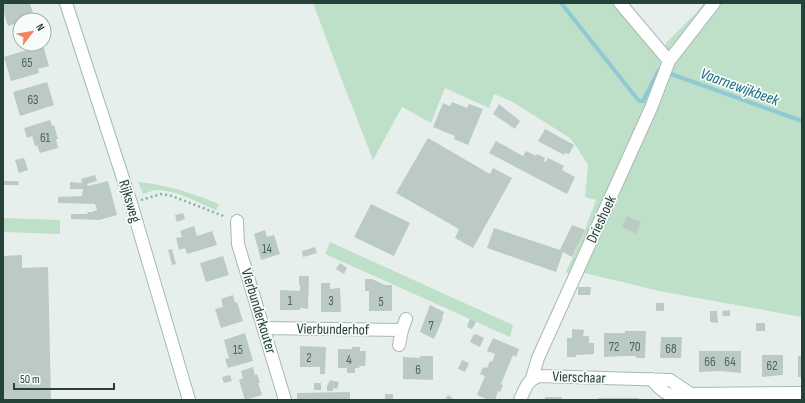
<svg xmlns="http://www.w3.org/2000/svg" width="805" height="403" viewBox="0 0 805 403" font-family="'Sofia Sans Condensed',sans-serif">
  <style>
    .green { fill: #bfe0c8 }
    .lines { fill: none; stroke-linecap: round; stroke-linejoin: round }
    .stream { stroke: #8ec9d4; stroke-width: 4 }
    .building { fill: #bbcac4 }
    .minor-casing { stroke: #a8b8b2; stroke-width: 14 }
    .secondary-casing { stroke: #a4bbb3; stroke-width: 14 }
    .path { stroke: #86b3a5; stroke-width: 2.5; stroke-dasharray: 2 3; stroke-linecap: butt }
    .minor { stroke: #fff; stroke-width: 12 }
    .secondary { stroke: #fff; stroke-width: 12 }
    .labels { text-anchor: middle; stroke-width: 3.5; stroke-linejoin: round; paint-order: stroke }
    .number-label { font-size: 13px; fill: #4a645c }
    .street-label { font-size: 15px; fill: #24423a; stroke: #f7fbf9 }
    .water-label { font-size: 16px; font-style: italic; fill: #1c6f80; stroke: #f7fbf9 }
  </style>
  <rect width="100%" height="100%" fill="#e6efeb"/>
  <path class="green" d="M313 3H614L658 54 668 41 697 12 704 3H802V317L659 291 585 273 581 279 566 272 585 230 596 200 585 197 588 165 578 149 570 138 511 101 494 94 489 108 445 88 431 123 402 107 373 160 343 83Z
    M138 182C169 185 191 193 219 204L216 210C199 203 174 189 155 190 151 191 147 193 143 194Z
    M3 218 60 220V234L3 232Z
    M330 242 513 325 510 337 325 254Z"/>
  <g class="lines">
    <path class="stream" d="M561 3 639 101H643L659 70
      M671 74 802 121"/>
  </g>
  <path class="building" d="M3 3H30L34 17 27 20H20V22L8 26 3 10Z
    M43 45 49 66 38 69 39 73 11 81 4 57Z
    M47 82 54 105 20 116 13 92Z
    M452 102 467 108 469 104 483 109 468 145 454 139 455 136 433 127 443 103 450 106Z
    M499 104 520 121 515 129 493 114Z
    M50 120 52 126 54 125 58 139H56L58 148 40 153 37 145 35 146 32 136 27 138 24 128Z
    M545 129 574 145 569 154 565 153 564 155 538 141Z
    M428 138 490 174 493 168 512 178 473 248 455 238 459 229 396 193Z
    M496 141 523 156 526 151 536 156 537 154 545 158 544 161 546 162 548 158 564 166 562 170 575 177 567 194 489 153Z
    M24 158 28 170 19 173 15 160Z
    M95 175 97 181 87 184 88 186 108 181 117 215 99 220 71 219V214H88L87 212H92L97 210 95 204 58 203V197L82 196 83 189H70V182L82 183 81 179Z
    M4 181H18L19 185H4Z
    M371 204 410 223 394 256 354 237Z
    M183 213 185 219 177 222 175 215Z
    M627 216 641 222 636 234 622 227Z
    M572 225 585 230 572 257 563 252 556 272 487 248 494 228 560 250Z
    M194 226 197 236 212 231 217 245 187 254 185 248 179 250 176 238 182 237 180 231Z
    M265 230 267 237 274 235 280 254 261 260 254 234Z
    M315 247 317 253 303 257 302 251Z
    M172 249 176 264 172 265 168 250Z
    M22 255V268L48 267 51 400H3V256Z
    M223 256 229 275 206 282 200 263Z
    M340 263 347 268 344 274 336 269Z
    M299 276H309L308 309 300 308V310H280V290L300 291V285H299Z
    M365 279H372L383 284V285H392V311H369V291H365Z
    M321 283H330V289L340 288 341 312H321Z
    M578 287H591L590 295H578Z
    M233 295 235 303 237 302 243 321 221 328 215 309 223 307 221 299Z
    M656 303H664V311H656Z
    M430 305 444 312 442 318H443L434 339 420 332Z
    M730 310V316H723L722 311Z
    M710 311H717L718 323 710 322Z
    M470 319 476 322 472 329 467 327Z
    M756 323H765V331H756Z
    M572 329 584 330 583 336H589V343H594V354L576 355V357H567V338H572Z
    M625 331H646L645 358H636V356H624L604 357V333H625Z
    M245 333 253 361 228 368 225 359 229 358 224 340Z
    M474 334 476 335V334L484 338 480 347 470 342Z
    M661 337H682L681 358H660Z
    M493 338 519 349 516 357 513 355 501 384 503 385 500 392 498 391 495 400H489L477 395 485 376 480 374 483 367 487 368 490 361 492 362 495 354 487 351Z
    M300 346 326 347 325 374H320V367H300Z
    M352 347H360V351H366L365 366H360L359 368H355V373H347V368H338V349H352Z
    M699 351H741V373L720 371 699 372Z
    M762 355H783V375L762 377Z
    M420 356H433V380L403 379V357L420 358Z
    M798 356H802V377H798Z
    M462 360 469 363 465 372 458 369Z
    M253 367 255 375 257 374 260 383H258L262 395 245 400 239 380 243 378 241 371Z
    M230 375 232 381 224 383 222 377Z
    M330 380 339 382 337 389 333 388V391H327V386Z
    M314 383H321V390H314Z
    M350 392V400H297V393Z
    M385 394H393V400H385Z
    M448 395 455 400H445Z
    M545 397H562V400H545Z
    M598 398H639V400H598Z"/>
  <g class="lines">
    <g class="minor-casing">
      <path id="minor" d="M620 3 669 61 714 3
        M237 221 238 244 285 400
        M264 328 402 330
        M399 345 402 330 406 319
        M532 378 538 358 651 108 669 61
        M651 379C668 397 667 396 691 394
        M520 400C525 389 527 380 539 376L670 380 691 394 802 393"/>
    </g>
    <g class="secondary-casing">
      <path id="secondary" d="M66 3 131 203 189 400"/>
    </g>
    <path class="path" d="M141 200 161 194 172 196 226 217"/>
    <use href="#minor" class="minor"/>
    <use href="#secondary" class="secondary"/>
  </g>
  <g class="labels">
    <g class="number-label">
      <text x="27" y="67">65</text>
      <text x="33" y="104">63</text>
      <text x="45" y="142">61</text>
      <text x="267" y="253">14</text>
      <text x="290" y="305">1</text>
      <text x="331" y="305">3</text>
      <text x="381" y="306">5</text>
      <text x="431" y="330">7</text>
      <text x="614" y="351">72</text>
      <text x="635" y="351">70</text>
      <text x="671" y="353">68</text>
      <text x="238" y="354">15</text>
      <text x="309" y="362">2</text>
      <text x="349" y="364">4</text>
      <text x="710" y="366">66</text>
      <text x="730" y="366">64</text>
      <text x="772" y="370">62</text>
      <text x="418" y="374">6</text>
    </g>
    <g class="street-label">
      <text transform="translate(130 201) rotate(73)" y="5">Rijksweg</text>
      <text transform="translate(601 219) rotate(-65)" y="5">Drieshoek</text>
      <text transform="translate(259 311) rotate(73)" y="5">Vierbunderkouter</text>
      <text transform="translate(333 329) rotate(1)" y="5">Vierbunderhof</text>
      <text transform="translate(579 377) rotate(2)" y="5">Vierschaar</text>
    </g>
    <g class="water-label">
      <text transform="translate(740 86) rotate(20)" y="6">Vaarnewijkbeek</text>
    </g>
  </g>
  <rect width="805" height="403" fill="none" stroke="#24423a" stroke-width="8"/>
  <g transform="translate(32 32) rotate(59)"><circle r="19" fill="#f7fbf9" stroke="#a3b1ad"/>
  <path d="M0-3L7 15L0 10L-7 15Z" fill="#f4845f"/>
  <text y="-6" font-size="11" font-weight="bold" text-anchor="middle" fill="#24423a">N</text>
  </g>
  <path d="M14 383v6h100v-6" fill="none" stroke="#24423a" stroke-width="2"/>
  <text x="20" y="383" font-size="12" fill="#24423a" stroke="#f7fbf9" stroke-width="3" paint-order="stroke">50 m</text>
</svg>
